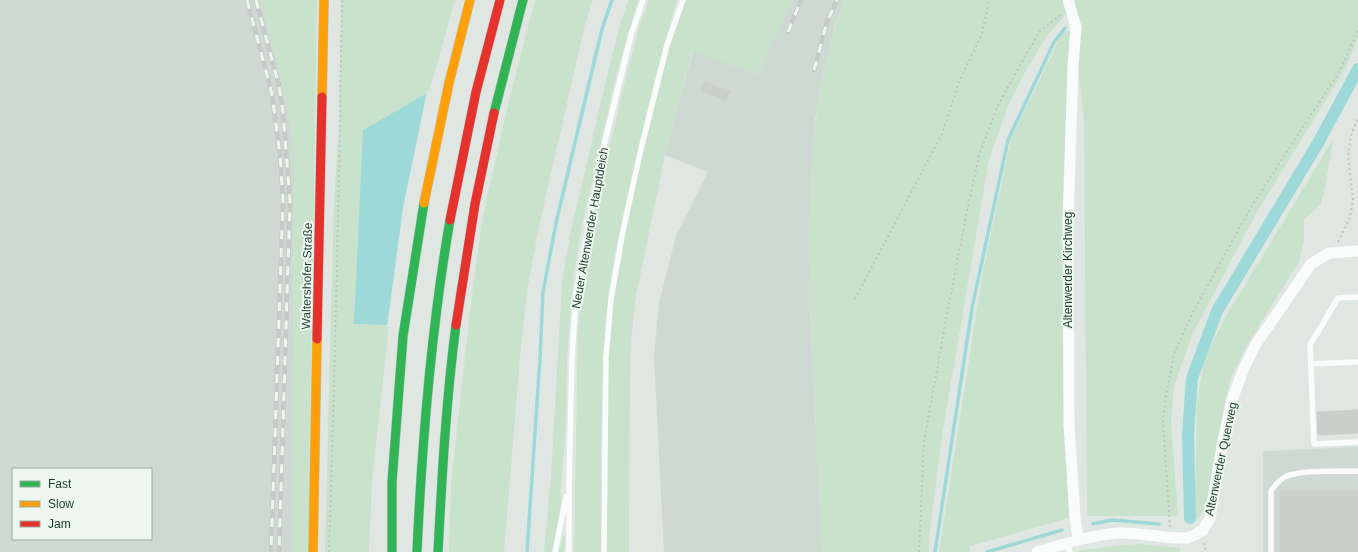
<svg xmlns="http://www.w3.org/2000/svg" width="1358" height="552" viewBox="0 0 1358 552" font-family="Helvetica,sans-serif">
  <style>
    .built { fill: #cdd9d2; fill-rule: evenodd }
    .green { fill: #c8e2cb }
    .water { fill: #9dd9d8 }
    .pier { fill: #e0e7e3 }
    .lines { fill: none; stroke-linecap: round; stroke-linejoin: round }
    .stream { stroke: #9dd9d8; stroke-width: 3.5 }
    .canal { stroke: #9dd9d8; stroke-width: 12 }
    .building { fill: #c9d0cc; stroke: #c9d0cc }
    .fast-casing { stroke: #bcc6c1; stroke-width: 10 }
    .slow-casing { stroke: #bcc6c1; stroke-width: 10 }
    .jam-casing { stroke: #bcc6c1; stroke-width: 10 }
    .path { stroke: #bec7c3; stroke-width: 2; stroke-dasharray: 2 3; stroke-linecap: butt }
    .lane { stroke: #fafbfb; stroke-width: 5.5 }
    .street { stroke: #fafbfb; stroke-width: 11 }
    .fast { stroke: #30b455; stroke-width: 9 }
    .slow { stroke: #ff9f0a; stroke-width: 9 }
    .jam { stroke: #e5322d; stroke-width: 9 }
    .rail-casing { stroke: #c5c9c7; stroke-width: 4.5 }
    .rail { stroke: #edf7f0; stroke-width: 3; stroke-dasharray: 9; stroke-linecap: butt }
    .labels { text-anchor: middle; stroke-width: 4; stroke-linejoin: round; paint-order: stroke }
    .street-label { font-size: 12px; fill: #1e3a2e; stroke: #edf7f0 }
  </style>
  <rect width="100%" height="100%" fill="#e0e7e3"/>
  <path class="built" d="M0 0H261L289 111 294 155 292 552H0ZM13 469H151V539H13Z
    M793 0H844L835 25 823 74 814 126 809 293 822 552H664L654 356 659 303 676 236 708 172 665 155 693 51 758 74Z
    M1358 447V552H1263V451Z"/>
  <path class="green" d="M261 0H317L308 552H292L294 155 289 111Z
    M341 0H455L429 92 354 324 389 325 372 482 369 552H325L334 201 339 130Z
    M535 0H593L585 24 540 222 527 291 520 358 504 552H449L451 484 473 286 483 216 507 109Z
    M628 0H638L616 76 583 221 573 279 567 359 565 441 561 482V503L553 552H544L551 477 562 282 570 235 603 93 618 32Z
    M649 0H677C660 57 646 115 633 173 624 212 614 252 609 292 599 378 602 465 601 552H574L578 327 586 264 599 192 623 89 638 30Z
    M683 0H793L758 74 692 52 665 155 635 301 630 356 629 552H604L606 357 623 231 667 45Z
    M844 0H1358V38L1345 69 1258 210 1192 335 1174 386 1171 422 1178 516H1087L1084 121 1071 8 1044 40 1028 67 1010 101 989 159 943 430 929 537V552H822C819 491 816 429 813 368 806 245 802 118 844 0Z
    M1070 30 1066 118 1067 427 1069 518 970 546V552H939L983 271 1011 139 1062 33Z
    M1333 139 1325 188 1321 204 1304 220V241L1299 262 1247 345 1231 377 1224 407 1206 506 1197 521 1195 514 1197 401 1204 361 1222 323Z
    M563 536 565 537 564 552H559Z
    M1139 544 1180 548V552H1078V551L1112 546Z"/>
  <path class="water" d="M429 92 407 208 389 325 354 324 363 130Z"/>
  <path class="pier" d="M427 91H429L431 93 409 208 397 279 391 325 387 327 403 208Z"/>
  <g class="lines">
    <path class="stream" d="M1093 524 1112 520 1159 524
      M527 552 540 358 543 292 556 223 577 134 602 29 612 0
      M935 552 972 308 1008 140 1054 42 1065 28
      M987 552 1062 530"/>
    <path class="canal" d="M1190 518 1188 435 1192 378 1217 311 1318 143 1358 69"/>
  </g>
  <path class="building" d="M704 82 730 91 726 100 701 91Z
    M1358 410V433L1318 435 1317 412Z
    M1280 491H1358V552H1280Z"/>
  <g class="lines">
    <g class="fast-casing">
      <path id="fast" d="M494 113 523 0
        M392 552V482L403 336 424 203
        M417 552C422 441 431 330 450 220
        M438 552C442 476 446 400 456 325"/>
    </g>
    <g class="slow-casing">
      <path id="slow" d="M322 97 324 0
        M424 203 449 83 470 0
        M313 552 317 339"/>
    </g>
    <g class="jam-casing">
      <path id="jam" d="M450 220 476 92 500 0
        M456 325 475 204 494 113
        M317 339 322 97"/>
    </g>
    <path class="path" d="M1338 242 1350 217 1353 200 1348 156 1351 135 1358 118
      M855 299 942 134 959 82 982 34 989 0
      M1170 527 1163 422 1166 395 1175 351 1192 314 1250 209 1282 159 1338 74 1358 31
      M1204 543 1206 552
      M329 552C335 368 339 184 342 0
      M919 552 924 442 948 308 968 206 980 152 998 105 1020 65 1040 31 1062 14"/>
    <path class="lane" d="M1358 297 1338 298 1310 345 1314 444 1358 442
      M1311 364 1358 362
      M1067 543 1070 552
      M555 552 566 497
      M569 552V485L572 357 576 295 588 227 605 141 631 35 643 0
      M604 552 606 357 611 299 623 231 641 149 667 45 683 0
      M1271 552V491C1275 485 1280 479 1287 476 1304 469 1338 472 1358 471"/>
    <path class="street" d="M1068 0 1076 27 1073 67 1068 221 1069 425 1075 517 1078 540
      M1037 552C1064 544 1091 535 1119 533 1142 532 1164 539 1187 538L1195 535 1203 530 1210 518 1222 446 1232 400 1244 368 1256 344 1311 264 1329 253 1358 251"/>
    <use href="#fast" class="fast"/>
    <use href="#slow" class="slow"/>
    <use href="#jam" class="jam"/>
    <g class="rail-casing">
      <path id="rail" d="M247 0 272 94 280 155 283 201 271 552
        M256 0 279 86 283 112 290 201 279 552
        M788 32 801 0
        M814 70 827 22 837 0"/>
    </g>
    <use href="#rail" class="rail"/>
  </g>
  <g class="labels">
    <g class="street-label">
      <text transform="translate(590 228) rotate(-80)" y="4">Neuer Altenwerder Hauptdeich</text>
      <text transform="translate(1068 270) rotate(-90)" y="4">Altenwerder Kirchweg</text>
      <text transform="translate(307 276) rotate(-89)" y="4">Waltershofer Straße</text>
      <text transform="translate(1221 459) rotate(-78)" y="4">Altenwerder Querweg</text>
    </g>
  </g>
  <rect x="12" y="468" width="140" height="72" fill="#edf7f0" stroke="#9aaba2"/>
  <rect x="20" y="481" width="20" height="6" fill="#30b455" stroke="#9aaba2"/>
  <text x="48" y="488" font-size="12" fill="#1e3a2e">Fast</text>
  <rect x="20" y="501" width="20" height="6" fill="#ff9f0a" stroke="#9aaba2"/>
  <text x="48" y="508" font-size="12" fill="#1e3a2e">Slow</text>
  <rect x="20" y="521" width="20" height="6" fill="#e5322d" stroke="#9aaba2"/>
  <text x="48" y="528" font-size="12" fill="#1e3a2e">Jam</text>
</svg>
